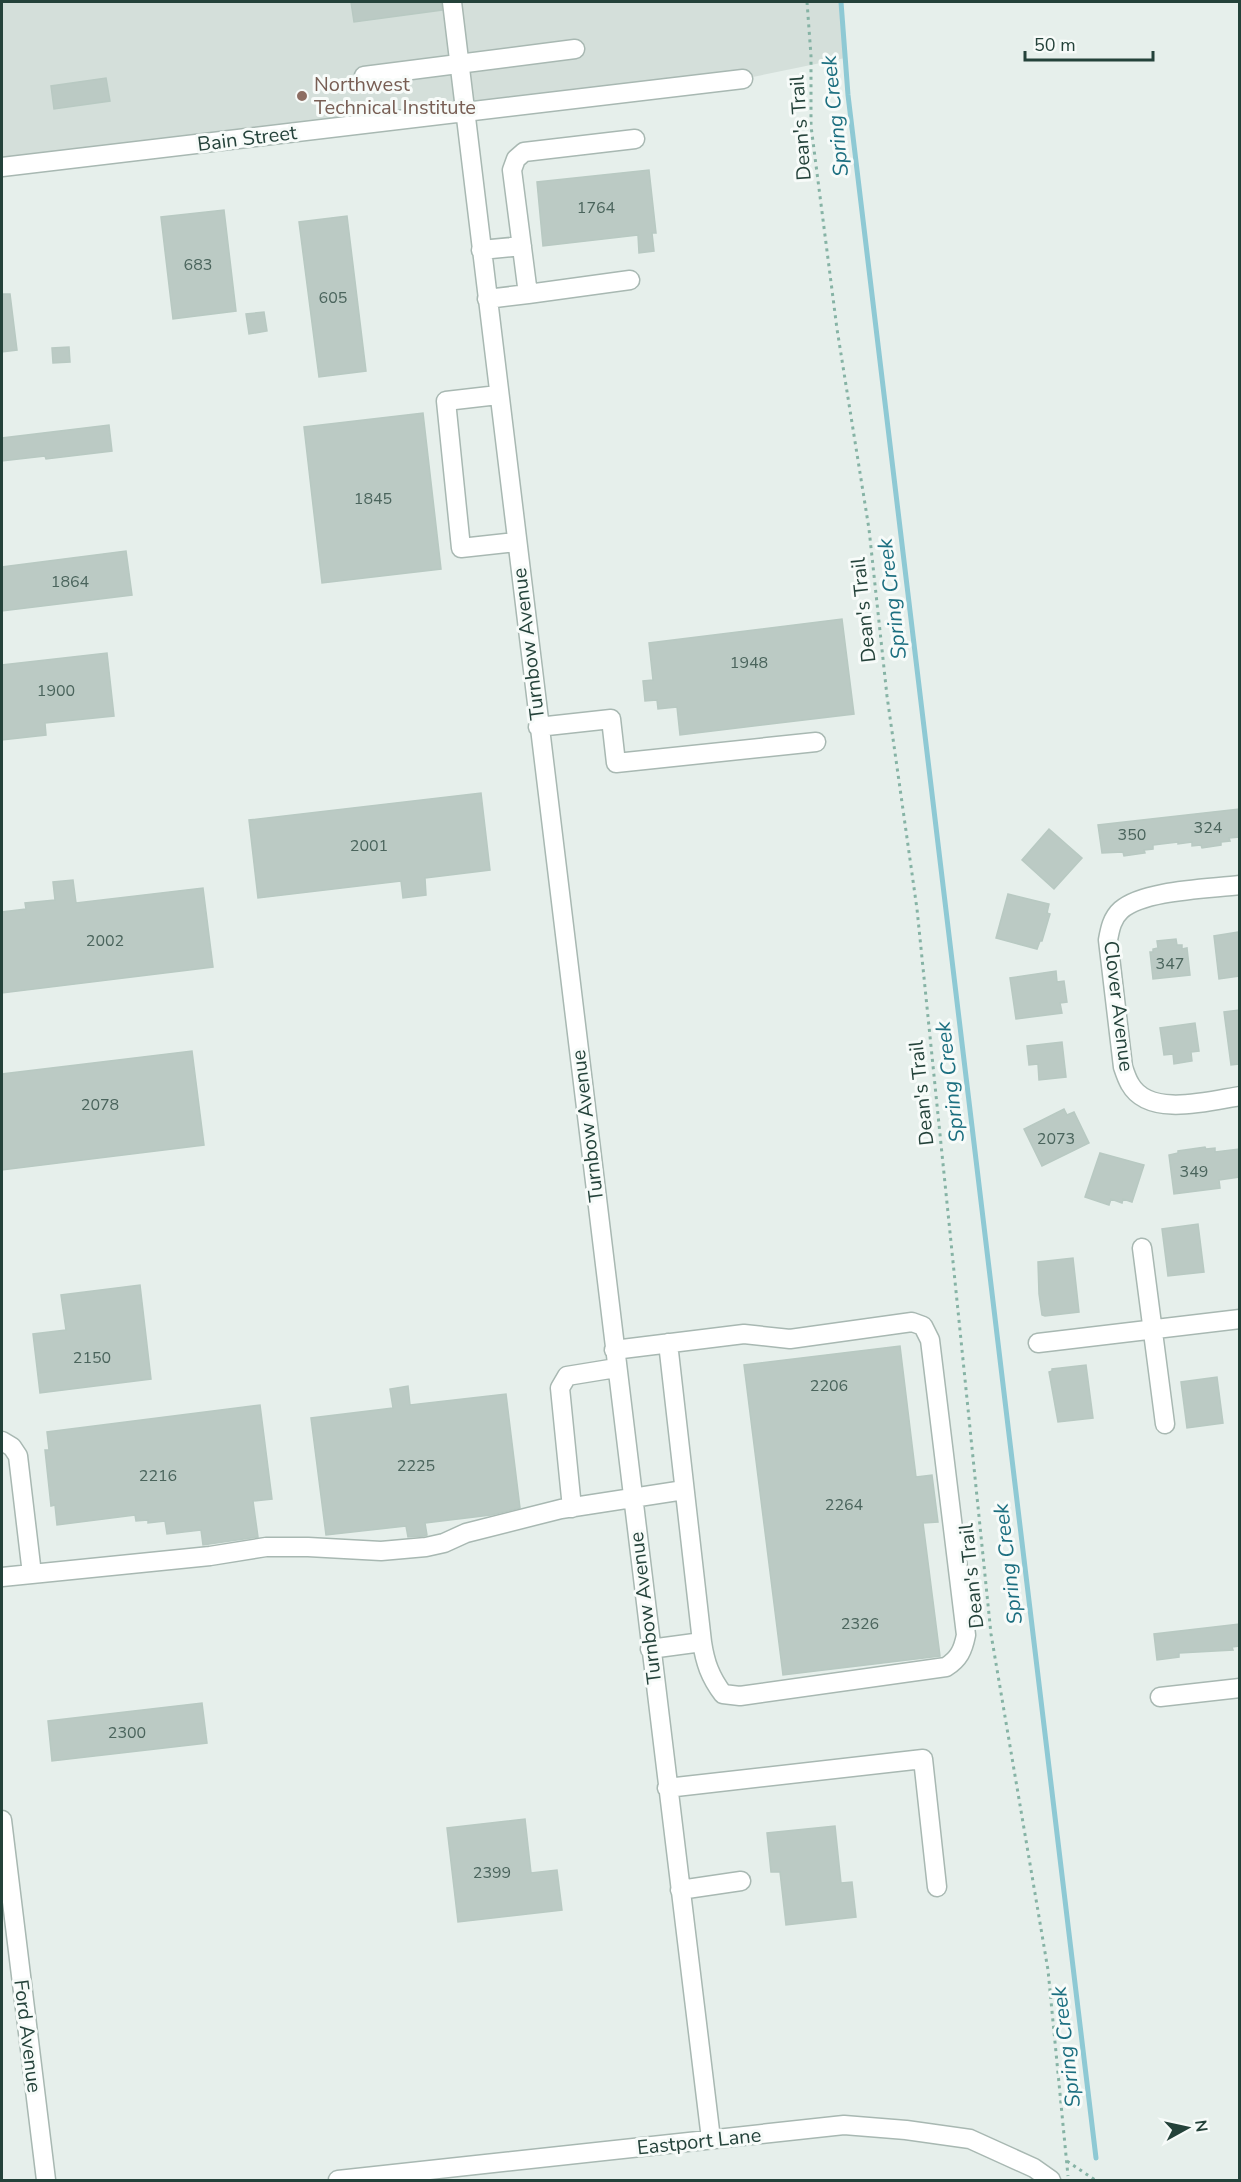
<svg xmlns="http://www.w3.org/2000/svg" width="1241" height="2182" viewBox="0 0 1241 2182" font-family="'Nunito Sans',sans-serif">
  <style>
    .built { fill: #d4dfda }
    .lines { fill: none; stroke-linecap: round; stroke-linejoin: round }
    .stream { stroke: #8ec9d4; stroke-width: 5 }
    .building { fill: #bbcac4; stroke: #b8c9c2; stroke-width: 1.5 }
    .minor-casing { stroke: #a8b8b2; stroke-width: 21 }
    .path { stroke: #86b3a5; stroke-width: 3; stroke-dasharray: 3 4.5; stroke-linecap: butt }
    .minor { stroke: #fff; stroke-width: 18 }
    .education-dot { fill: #8d6e63; stroke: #f7fbf9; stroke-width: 2 }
    .labels { text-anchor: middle; stroke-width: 6; stroke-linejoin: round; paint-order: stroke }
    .number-label { font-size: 16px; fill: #4a645c }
    .education-label { font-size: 20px; fill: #785e54; stroke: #f7fbf9; text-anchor: start }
    .street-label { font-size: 20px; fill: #24423a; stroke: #f7fbf9 }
    .water-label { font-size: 21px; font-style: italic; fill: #1c6f80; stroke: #f7fbf9 }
  </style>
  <rect width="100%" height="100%" fill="#e6efeb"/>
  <path class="built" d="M2 2H841L845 58 743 79 2 167Z"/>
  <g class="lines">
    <path class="stream" d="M841 2 848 95 1096 2158"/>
  </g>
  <path class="building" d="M351 2H441L442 10 354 22Z
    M106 78 110 101 54 109 51 86Z
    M649 170 656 233H652L654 251 639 253 638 235 543 246 537 182Z
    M224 210 236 311 173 319 161 217Z
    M347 216 366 371 319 377 299 222Z
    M2 294H10L17 350 2 352Z
    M264 312 267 331 249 334 246 314Z
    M69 347 70 362 53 363 52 348Z
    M423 413 441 569 322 583 304 427Z
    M109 425 112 451 46 459 45 456 2 461V438Z
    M126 551 132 595 2 611V567Z
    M842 619 854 714 680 735 677 707 658 709 657 700 645 701 643 681 653 680 649 643Z
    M107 653 114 716 45 723 46 735 2 740V665Z
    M481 793 490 870 425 878 426 895 403 898 401 881 258 898 249 820Z
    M1239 809V837L1229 838 1230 841 1221 842V845L1202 848 1201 845 1192 846V842L1178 844V842L1153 845V849L1144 850 1145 853 1124 856 1123 852 1102 853 1098 825Z
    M1049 829 1082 858 1054 889 1022 860Z
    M73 880 76 903 203 888 213 967 2 993V912L26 909 25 903 55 900 53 882Z
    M1008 894 1049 904 1047 913 1050 914 1042 941H1040L1037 949 996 938Z
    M1239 932V976L1219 979 1214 936Z
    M1176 939 1177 945H1182V949L1187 948 1190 975 1153 979 1150 952H1153V949L1158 948 1157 941Z
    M1056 971 1057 982 1064 981 1067 1002 1060 1003 1062 1013 1016 1019 1010 978Z
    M1239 1010V1064L1231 1065 1224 1012Z
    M1195 1023 1199 1051 1191 1052 1192 1061 1174 1064 1173 1054 1164 1055 1160 1028Z
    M1062 1042 1066 1077 1039 1080 1038 1064 1029 1065 1027 1046Z
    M192 1051 204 1145 2 1170V1074Z
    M1064 1109 1067 1115 1074 1112 1089 1143 1042 1166 1024 1129Z
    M1205 1147 1206 1149 1215 1148V1152L1239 1149V1177L1219 1180 1220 1188 1174 1194 1169 1155 1178 1153V1151Z
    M1100 1153 1144 1165 1132 1202 1123 1199 1122 1203 1111 1199 1109 1205 1085 1197Z
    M1198 1224 1204 1272 1168 1276 1162 1229Z
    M1073 1258 1079 1312 1045 1316 1042 1315 1039 1294 1038 1262Z
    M140 1285 151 1379 40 1393 33 1334 66 1330 61 1295Z
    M900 1346 916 1477 932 1475 938 1522 923 1523 940 1656 783 1675 744 1365Z
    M1086 1365 1093 1418 1058 1422 1049 1372 1052 1371V1369Z
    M1217 1377 1223 1423 1187 1428 1181 1382Z
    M408 1386 410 1405 506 1394 520 1508 491 1515 425 1523 427 1535 424 1536 408 1537 406 1526 326 1535 311 1418 393 1408 390 1389Z
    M260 1405 272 1499 253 1501 258 1537 203 1545 201 1530 167 1534 165 1521 148 1523V1520L136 1521 135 1515 57 1525 55 1505 51 1506 45 1450H49L47 1432Z
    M1239 1624V1646L1232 1647 1233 1650 1179 1653V1657L1157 1660 1154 1634Z
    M202 1703 207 1743 52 1761 48 1721Z
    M525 1819 531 1873 557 1870 562 1910 458 1922 447 1828Z
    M835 1826 841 1883 852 1882 856 1917 786 1925 780 1872H771L767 1833Z"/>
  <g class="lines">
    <g class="minor-casing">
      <path id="minor" d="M452 2 711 2139
        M364 76 575 49
        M2 167 743 79
        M481 250 522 246
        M528 294 630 280
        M487 299 528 294 512 170 516 159 524 152 635 139
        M498 395 446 401 461 548 516 542
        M538 727 611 719 616 763 816 742
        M1240 885C1208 889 1144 890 1121 910 1112 918 1110 929 1108 940L1123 1067C1125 1073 1127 1079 1130 1084 1149 1118 1209 1101 1240 1096
        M1142 1248 1165 1424
        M668 1343 702 1642
        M1038 1343 1240 1319
        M614 1350 744 1334 790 1339 912 1322 923 1326 930 1340 966 1635C963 1650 959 1659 946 1667L740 1696 723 1694C710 1677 705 1662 702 1642L650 1649
        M2 1441 12 1447 18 1456 32 1574
        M572 1508 560 1388 567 1376 616 1368
        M2 1577 210 1556 266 1547H308L381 1551 426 1547 444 1543 466 1533 561 1509 684 1490
        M1160 1697 1240 1688
        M667 1788 923 1759 937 1887
        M2 1820 46 2180
        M680 1890 741 1881
        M338 2180 844 2125 906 2130 970 2139 1034 2168 1051 2180"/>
    </g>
    <path class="path" d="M807 2 811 56V126L837 329 869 529 887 696 917 909 991 1634 1048 1970 1068 2176
      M1067 2161 1095 2180"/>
    <use href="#minor" class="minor"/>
  </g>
  <circle class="education-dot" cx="302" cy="96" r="6"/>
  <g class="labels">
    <g class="number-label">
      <text x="596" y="213">1764</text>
      <text x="198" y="270">683</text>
      <text x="333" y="303">605</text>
      <text x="373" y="504">1845</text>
      <text x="70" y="587">1864</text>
      <text x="749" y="668">1948</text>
      <text x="56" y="696">1900</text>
      <text x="1208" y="833">324</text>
      <text x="1132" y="840">350</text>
      <text x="369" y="851">2001</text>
      <text x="105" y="946">2002</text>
      <text x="1170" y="969">347</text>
      <text x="100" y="1110">2078</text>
      <text x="1056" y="1144">2073</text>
      <text x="1194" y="1177">349</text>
      <text x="92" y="1363">2150</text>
      <text x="829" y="1391">2206</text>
      <text x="416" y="1471">2225</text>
      <text x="158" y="1481">2216</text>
      <text x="844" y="1510">2264</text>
      <text x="860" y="1629">2326</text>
      <text x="127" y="1738">2300</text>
      <text x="492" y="1878">2399</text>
    </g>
    <g class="education-label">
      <text x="314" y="91">Northwest<tspan x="314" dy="23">Technical Institute</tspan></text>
    </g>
    <g class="street-label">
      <text transform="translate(800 128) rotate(-94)" y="7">Dean's Trail</text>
      <text transform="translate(247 138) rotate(-7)" y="7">Bain Street</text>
      <text transform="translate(863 610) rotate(-96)" y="7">Dean's Trail</text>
      <text transform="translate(528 644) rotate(-97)" y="7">Turnbow Avenue</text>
      <text transform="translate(1119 1006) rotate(83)" y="7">Clover Avenue</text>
      <text transform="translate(921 1093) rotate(-96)" y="7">Dean's Trail</text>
      <text transform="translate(587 1126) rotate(-97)" y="7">Turnbow Avenue</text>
      <text transform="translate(971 1576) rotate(-96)" y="7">Dean's Trail</text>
      <text transform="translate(645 1608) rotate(-97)" y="7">Turnbow Avenue</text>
      <text transform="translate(28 2036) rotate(83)" y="7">Ford Avenue</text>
      <text transform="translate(699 2141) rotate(-6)" y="7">Eastport Lane</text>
    </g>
    <g class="water-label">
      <text transform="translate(835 116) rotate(-96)" y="7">Spring Creek</text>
      <text transform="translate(892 599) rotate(-97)" y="7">Spring Creek</text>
      <text transform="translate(950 1082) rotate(-97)" y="7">Spring Creek</text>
      <text transform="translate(1008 1564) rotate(-97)" y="7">Spring Creek</text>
      <text transform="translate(1066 2047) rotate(-97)" y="7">Spring Creek</text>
    </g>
  </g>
  <rect width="1241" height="2182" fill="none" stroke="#24423a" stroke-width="6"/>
  <g transform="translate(1187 2128) rotate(82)" stroke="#f7fbf9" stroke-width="4.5" paint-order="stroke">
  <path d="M0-4.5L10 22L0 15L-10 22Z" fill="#24423a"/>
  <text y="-9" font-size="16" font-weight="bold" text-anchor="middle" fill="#24423a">N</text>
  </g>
  <path d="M1025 51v9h128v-9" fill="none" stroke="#24423a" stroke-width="3"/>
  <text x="1034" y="51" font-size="18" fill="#24423a" stroke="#f7fbf9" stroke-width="4.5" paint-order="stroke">50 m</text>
</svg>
